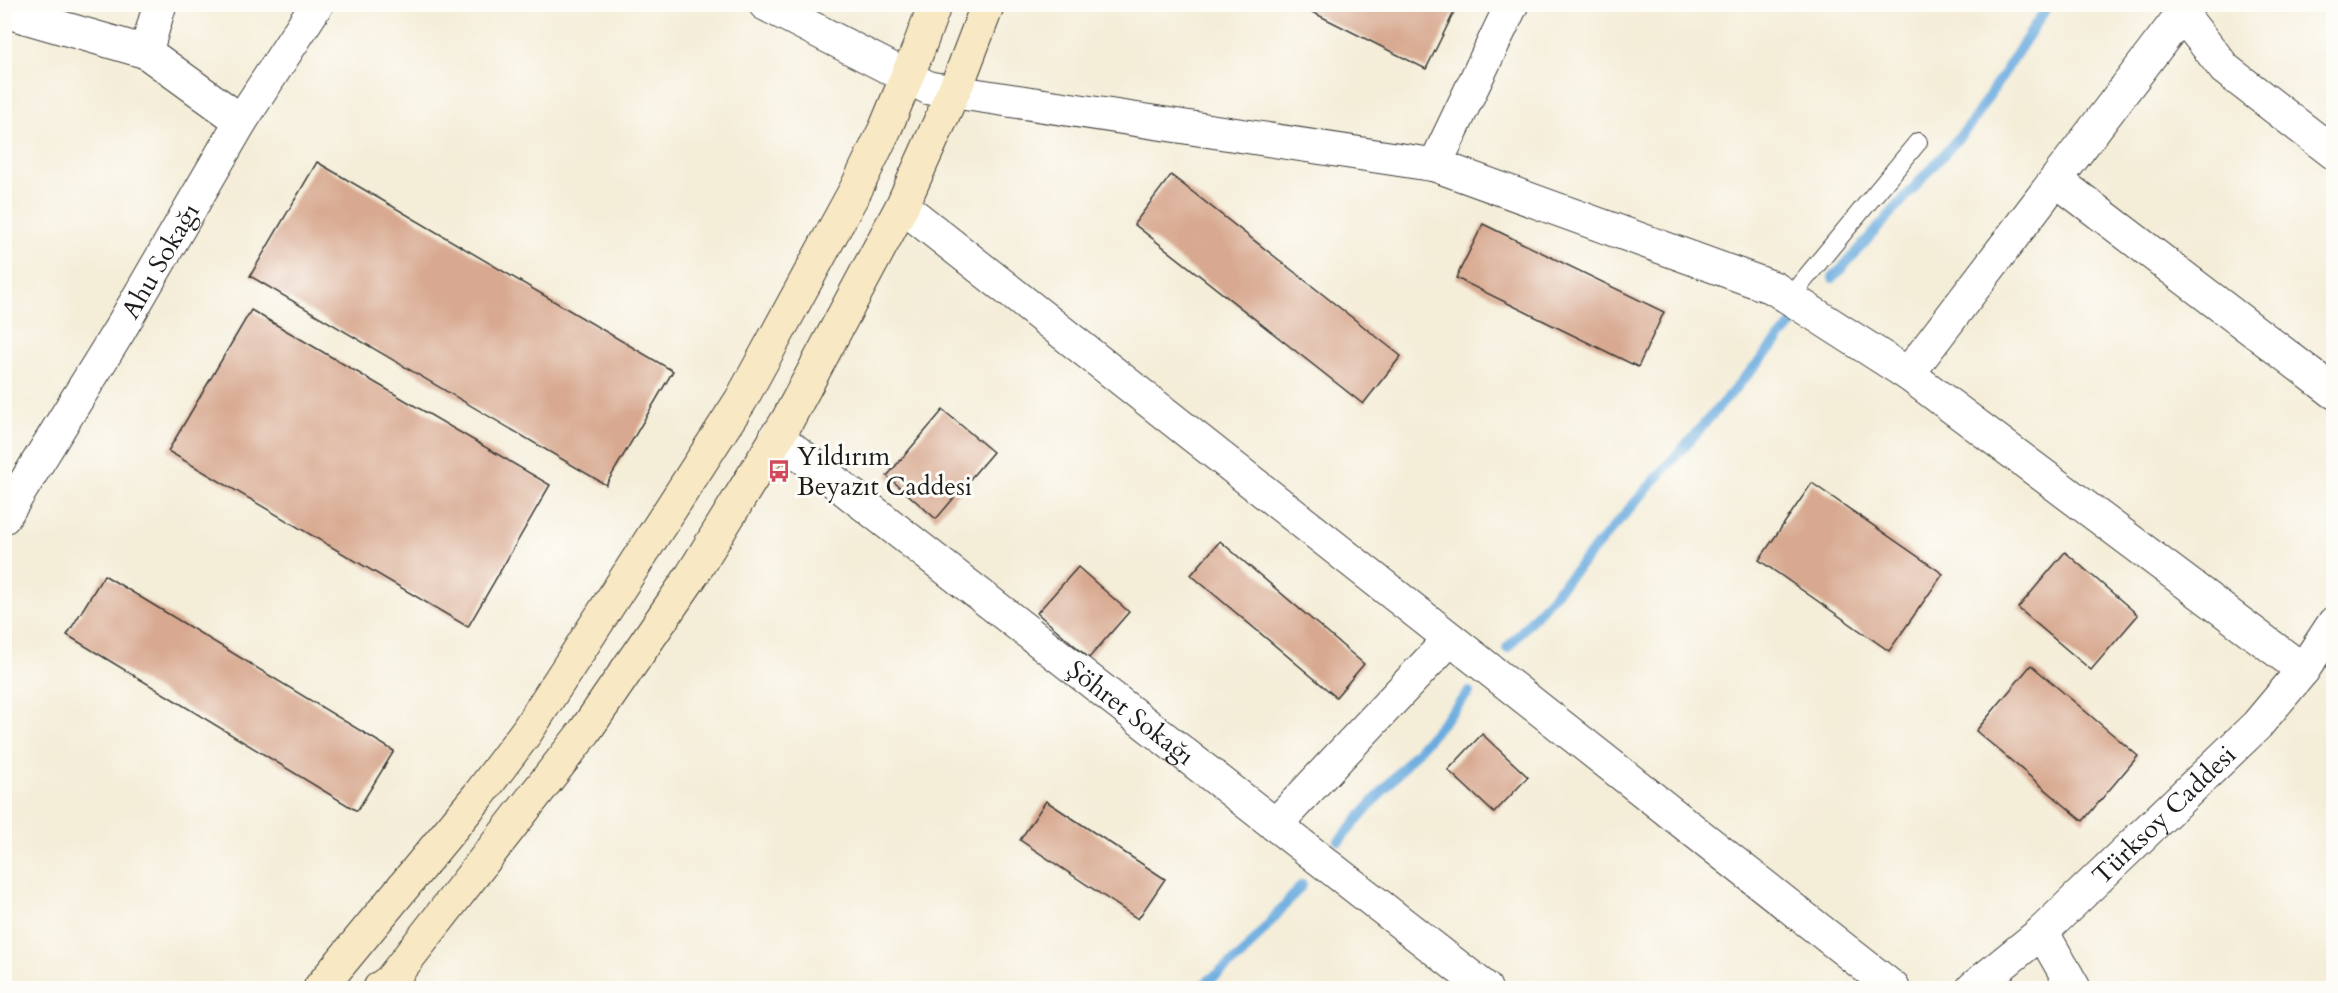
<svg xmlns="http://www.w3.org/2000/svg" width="2338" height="993" viewBox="0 0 2338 993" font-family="Cardo,serif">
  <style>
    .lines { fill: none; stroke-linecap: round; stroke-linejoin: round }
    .stream { stroke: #6bacdf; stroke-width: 10 }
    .building { fill: #d8a990 }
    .service-casing { stroke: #3c3b38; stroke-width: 20 }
    .minor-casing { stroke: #3c3b38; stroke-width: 35 }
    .tertiary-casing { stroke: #3c3b38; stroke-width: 35 }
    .secondary-casing { stroke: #3c3b38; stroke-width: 35 }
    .service { stroke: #fff; stroke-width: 18 }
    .minor { stroke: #fff; stroke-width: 33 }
    .tertiary { stroke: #fff; stroke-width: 33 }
    .secondary { stroke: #f8e8c3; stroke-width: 33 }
    .labels { text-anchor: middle; stroke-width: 6; stroke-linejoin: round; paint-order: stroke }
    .street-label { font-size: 26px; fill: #1c1c1c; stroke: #fdfcf7 }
    .poi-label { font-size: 26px; fill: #1c1c1c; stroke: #fdfcf7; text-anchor: start }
  </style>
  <rect width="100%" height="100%" fill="#fdfcf7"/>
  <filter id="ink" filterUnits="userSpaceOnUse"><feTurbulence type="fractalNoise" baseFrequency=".0167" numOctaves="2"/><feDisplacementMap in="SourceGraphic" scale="12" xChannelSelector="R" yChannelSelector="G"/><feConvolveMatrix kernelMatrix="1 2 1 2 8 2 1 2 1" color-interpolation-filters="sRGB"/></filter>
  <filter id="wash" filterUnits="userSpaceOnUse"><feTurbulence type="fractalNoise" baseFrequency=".008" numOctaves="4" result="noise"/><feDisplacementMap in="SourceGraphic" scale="24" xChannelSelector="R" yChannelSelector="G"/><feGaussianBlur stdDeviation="1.35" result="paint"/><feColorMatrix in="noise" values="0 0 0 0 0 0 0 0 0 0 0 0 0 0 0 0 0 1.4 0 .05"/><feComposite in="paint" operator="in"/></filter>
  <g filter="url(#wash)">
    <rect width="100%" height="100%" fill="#f4edd8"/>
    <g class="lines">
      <path class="stream" d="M1833 278 1970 125 2049 4
        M1507 648 1793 323
        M1339 841 1469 692
        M1199 988 1242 955 1302 885"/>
    </g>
    <g id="blocks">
      <path class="building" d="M1296 4H1458L1426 69Z
        M317 162 673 371 606 485 250 276Z
        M1171 175 1401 356 1363 404 1134 224Z
        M1483 224 1664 312 1638 367 1456 278Z
        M251 310 550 485 468 627 168 451Z
        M943 410 993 452 936 519 887 476Z
        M1812 483 1943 574 1889 651 1759 560Z
        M1220 541 1364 664 1336 697 1191 575Z
        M2065 552 2138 615 2091 670 2018 608Z
        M1078 567 1129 612 1089 658 1037 613Z
        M104 575 394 751 357 811 67 635Z
        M2031 665 2138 756 2083 821 1976 731Z
        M1482 734 1528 777 1494 813 1448 770Z
        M1046 801 1165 879 1138 919 1020 840Z"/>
    </g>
  </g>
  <g filter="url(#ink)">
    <use href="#blocks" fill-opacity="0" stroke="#3c3b38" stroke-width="1.5"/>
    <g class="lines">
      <g class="service-casing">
        <path id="service" d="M1789 298 1918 142"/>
      </g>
      <g class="minor-casing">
        <g id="minor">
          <path d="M765 4 929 88 1435 165 1774 288 1908 374 2303 670"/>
          <path d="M4 11 146 52 241 121"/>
          <path d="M146 52 160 4"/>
          <path d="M1435 165 1512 4"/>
          <path d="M2056 180 2334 392"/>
          <path d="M902 206 1893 988"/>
          <path d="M1908 374 2182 14 2225 69 2334 153"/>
          <path id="s1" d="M776 436 1485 988"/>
          <path id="s2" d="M4 517 119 331 241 121 317 4"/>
          <path d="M1275 825 1449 640"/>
          <path d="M2042 932 2074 988"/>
        </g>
      </g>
      <g class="tertiary-casing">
        <g id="tertiary">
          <path id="s3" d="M1973 988 2042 932 2257 725 2303 670 2334 623"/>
        </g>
      </g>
      <g class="secondary-casing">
        <path id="secondary" d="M320 988 479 795 527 731 741 400 856 189 886 127 918 50 935 4
          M380 988 390 981 585 731 692 575 787 421 902 206 961 75 988 4"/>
      </g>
      <use href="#service" class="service"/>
      <use href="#minor" class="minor"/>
      <use href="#tertiary" class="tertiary"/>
      <use href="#secondary" class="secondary"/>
    </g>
  </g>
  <defs>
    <g id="bus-bare" transform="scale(1.8)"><path d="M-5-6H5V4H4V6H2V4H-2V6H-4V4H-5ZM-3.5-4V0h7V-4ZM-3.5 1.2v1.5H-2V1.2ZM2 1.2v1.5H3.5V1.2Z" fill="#d1495b" stroke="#fdfcf7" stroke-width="2.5" paint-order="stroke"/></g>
  </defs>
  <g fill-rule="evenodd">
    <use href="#bus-bare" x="779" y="471"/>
  </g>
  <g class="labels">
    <g class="street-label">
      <text dy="9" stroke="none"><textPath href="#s2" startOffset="300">Ahu Sokağı</textPath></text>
      <text dy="9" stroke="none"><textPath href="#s1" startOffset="450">Şöhret Sokağı</textPath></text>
      <text dy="9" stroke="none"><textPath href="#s3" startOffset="258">Türksoy Caddesi</textPath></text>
    </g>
    <g class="poi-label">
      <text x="797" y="465">Yıldırım<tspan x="797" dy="30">Beyazıt Caddesi</tspan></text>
    </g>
  </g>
  <rect width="2338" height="993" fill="none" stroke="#fdfcf7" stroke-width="24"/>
</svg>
